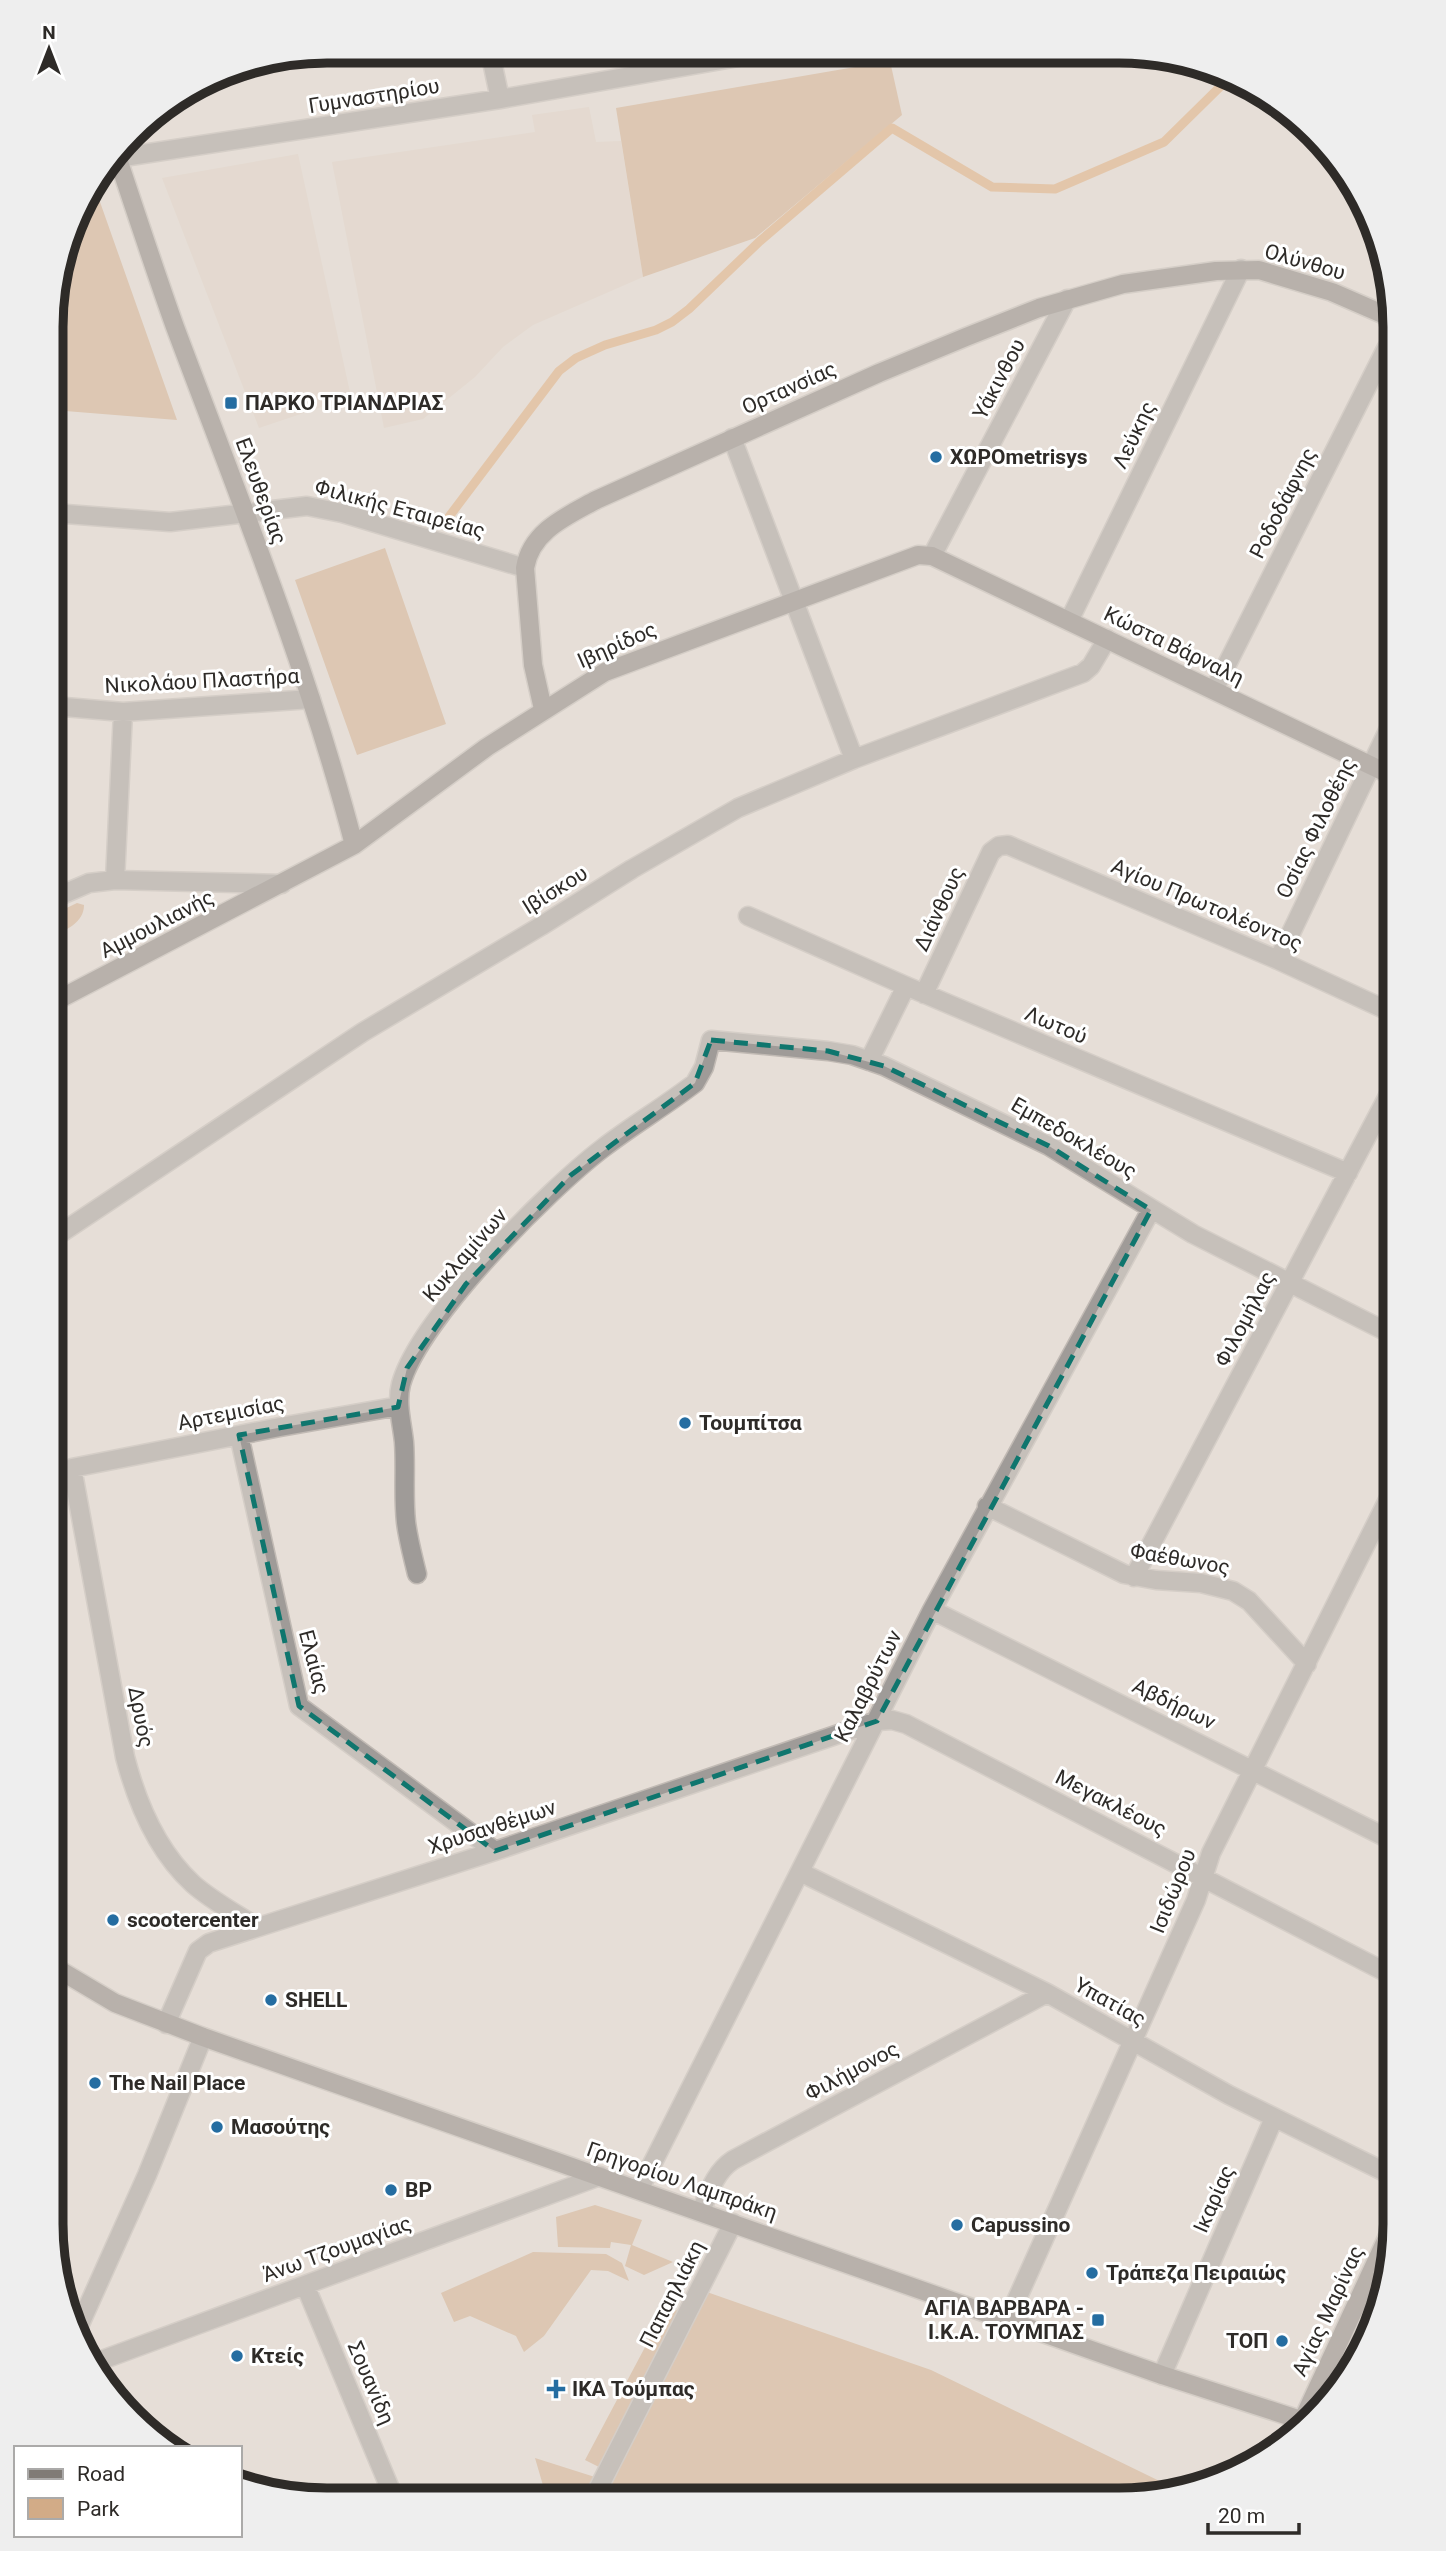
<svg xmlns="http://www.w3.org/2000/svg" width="1446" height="2551" viewBox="0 0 1446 2551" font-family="Roboto,sans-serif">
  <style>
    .built { fill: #e2d3c7 }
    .green { fill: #d2ab87 }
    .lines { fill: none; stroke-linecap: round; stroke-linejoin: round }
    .stream { stroke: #e1a974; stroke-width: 9 }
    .street-casing { stroke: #c1bab4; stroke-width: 21 }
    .secondary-casing { stroke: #c1bab4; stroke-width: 21 }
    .street { stroke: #9f9b98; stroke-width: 18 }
    .secondary { stroke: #807b76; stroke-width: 18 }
    .marked { fill: none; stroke: #0f766e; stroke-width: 5; stroke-dasharray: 14 9; stroke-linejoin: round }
    .poi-dot { fill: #256da1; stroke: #fff; stroke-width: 2.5 }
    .labels { text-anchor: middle; stroke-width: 6; stroke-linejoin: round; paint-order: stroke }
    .street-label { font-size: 21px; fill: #2e2b28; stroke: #fff }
    .poi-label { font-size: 21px; font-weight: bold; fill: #2e2b28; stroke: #fff; text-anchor: start }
    .rim { fill: none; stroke: #2e2b28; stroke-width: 9 }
  </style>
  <rect width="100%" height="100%" fill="#e6ded7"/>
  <path class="built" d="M589 107 596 142 621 141 643 277 533 325 503 347 475 377 423 419 384 428 332 162 535 132 532 115Z
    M298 154 351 397 259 428 162 178Z"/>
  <path class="green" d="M890 61 902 115 755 238 643 277 616 108Z
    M94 185 177 420 53 410V291L79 204Z
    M385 548 446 724 357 755 295 580Z
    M77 903 84 905C84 923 66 929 52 938V915Z
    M595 2205 642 2220 632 2245 673 2262 644 2275 625 2266 631 2245 611 2242 610 2248 558 2247 556 2217Z
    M533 2252 606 2254 622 2263 629 2281 608 2271 591 2270 544 2336 524 2352 516 2336 470 2316 454 2322 441 2293Z
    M704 2291 931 2370 1178 2490 1119 2500 598 2499Z
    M688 2304 603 2469 585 2460 660 2319Z
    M535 2458 598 2478 588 2499H547Z"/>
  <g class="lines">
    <path class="stream" d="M445 522 559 371 576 358 605 345 656 330 672 322 689 309 760 241 892 128 992 187 1055 189 1164 142 1231 76"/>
    <g class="street-casing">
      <path id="street" d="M490 52 500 99
        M117 158 500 99 761 53
        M732 438 854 759
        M53 513 170 522 307 506 342 513 525 568
        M932 556 1067 299
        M1069 621 1241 269
        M1214 690 1386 349 1395 338
        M53 706 123 712 311 699
        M115 880 123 712
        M52 899 89 883 115 880 282 884
        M748 916 906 986 1348 1173
        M1278 960 1395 716
        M924 994 991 852 999 846 1008 845 1278 960 1395 1014
        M869 1061 906 986
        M52 1239 363 1032 541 926 632 869 738 808 854 759 1083 673 1091 666 1107 639
        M239 1435 299 1706 495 1851
        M987 1506 1124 1574 1156 1580 1201 1583 1233 1591 1249 1601 1307 1664
        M417 1574C413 1557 408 1539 406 1522 403 1495 406 1468 404 1442 402 1423 396 1403 401 1384 419 1319 548 1190 603 1148 633 1125 665 1106 695 1083L704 1067 711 1040 828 1051 852 1055 884 1066 1049 1146 1193 1234 1395 1336
        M1134 1577 1395 1083
        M932 1610 1395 1842
        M800 1872 1047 1993 1229 2095 1395 2177
        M255 1926C235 1913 211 1900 193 1884 157 1851 137 1803 125 1757L72 1468 280 1427 399 1406
        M166 2024 198 1951 209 1943 495 1851 877 1721 892 1720 906 1724 1395 1977
        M639 2190 932 1610 1151 1210
        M701 2211C709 2192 715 2172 733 2160L1047 1993
        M305 2285 394 2498
        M1008 2319 1196 1900 1211 1853 1395 1486
        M76 2333 147 2175 203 2037
        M91 2364 600 2176
        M1162 2375 1274 2118
        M593 2499 733 2223"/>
    </g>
    <g class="secondary-casing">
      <path id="secondary" d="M117 156C136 213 155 271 175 327 239 498 308 668 354 845
        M543 709 533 665 525 568C531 531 567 516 596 500L879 373 966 337 1039 308 1123 284 1216 271 1259 270 1332 292 1394 319
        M52 1003 354 845 487 747 605 672 918 555 932 556 1395 777
        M51 1965 115 2003 203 2037 1162 2375 1307 2422
        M1298 2430 1395 2221"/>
    </g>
    <use href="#street" class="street"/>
    <use href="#secondary" class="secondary"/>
  </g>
  <path d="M0 0H1446V2551H0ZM711 1040 828 1051 884 1066 1049 1146 1151 1210 877 1721 495 1851 299 1706 239 1435 398 1407 407 1368 466 1284 571 1175 695 1083Z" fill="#e6ded7" fill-opacity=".55" fill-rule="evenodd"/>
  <path class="marked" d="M711 1040 828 1051 884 1066 1049 1146 1151 1210 877 1721 495 1851 299 1706 239 1435 398 1407 407 1368 466 1284 571 1175 695 1083Z"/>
  <g class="poi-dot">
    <rect x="224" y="396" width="14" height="14" rx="3.5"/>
    <circle cx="936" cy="457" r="7"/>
    <circle cx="685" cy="1423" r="7"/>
    <circle cx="113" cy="1920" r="7"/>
    <circle cx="271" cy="2000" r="7"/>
    <circle cx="95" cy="2083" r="7"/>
    <circle cx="217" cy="2127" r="7"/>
    <circle cx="391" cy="2190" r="7"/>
    <circle cx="957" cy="2225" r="7"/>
    <circle cx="1092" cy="2273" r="7"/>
    <rect x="1091" y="2313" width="14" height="14" rx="3.5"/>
    <circle cx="1282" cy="2341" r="7"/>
    <circle cx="237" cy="2356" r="7"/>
    <path d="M552.5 2378.5h7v7h7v7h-7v7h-7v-7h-7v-7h7z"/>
  </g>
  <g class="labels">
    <g class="street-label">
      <text transform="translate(374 96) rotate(-9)" y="7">Γυμναστηρίου</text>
      <text transform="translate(1305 262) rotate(16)" y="7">Ολύνθου</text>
      <text transform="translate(999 379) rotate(-62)" y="7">Υάκινθου</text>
      <text transform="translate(789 388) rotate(-24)" y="7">Ορτανσίας</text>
      <text transform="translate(1134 435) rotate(-64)" y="7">Λεύκης</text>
      <text transform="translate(261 491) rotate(70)" y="7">Ελευθερίας</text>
      <text transform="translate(1283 503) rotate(-63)" y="7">Ροδοδάφνης</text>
      <text transform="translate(400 509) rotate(15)" y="7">Φιλικής Εταιρείας</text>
      <text transform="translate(617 645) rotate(-24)" y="7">Ιβηρίδος</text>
      <text transform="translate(1174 646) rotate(26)" y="7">Κώστα Βάρναλη</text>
      <text transform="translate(202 681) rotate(-3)" y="7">Νικολάου Πλαστήρα</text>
      <text transform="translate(1316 828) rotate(-64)" y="7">Οσίας Φιλοθέης</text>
      <text transform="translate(555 890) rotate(-32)" y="7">Ιβίσκου</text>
      <text transform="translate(1207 905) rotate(23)" y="7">Αγίου Πρωτολέοντος</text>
      <text transform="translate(939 909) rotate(-65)" y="7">Διάνθους</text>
      <text transform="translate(157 924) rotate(-27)" y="7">Αμμουλιανής</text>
      <text transform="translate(1056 1025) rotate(23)" y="7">Λωτού</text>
      <text transform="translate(1074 1138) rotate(30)" y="7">Εμπεδοκλέους</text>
      <text transform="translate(465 1255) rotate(-49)" y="7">Κυκλαμίνων</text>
      <text transform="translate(1245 1319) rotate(-62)" y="7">Φιλομήλας</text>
      <text transform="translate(231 1413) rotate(-11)" y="7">Αρτεμισίας</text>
      <text transform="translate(1180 1559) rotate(10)" y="7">Φαέθωνος</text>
      <text transform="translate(314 1662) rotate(75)" y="7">Ελαίας</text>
      <text transform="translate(868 1686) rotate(-63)" y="7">Καλαβρύτων</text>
      <text transform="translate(1174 1704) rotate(26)" y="7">Αβδήρων</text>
      <text transform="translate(141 1717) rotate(79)" y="7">Δρυός</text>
      <text transform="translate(1111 1803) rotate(27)" y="7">Μεγακλέους</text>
      <text transform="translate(492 1827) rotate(-18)" y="7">Χρυσανθέμων</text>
      <text transform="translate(1173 1891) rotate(-68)" y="7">Ισιδώρου</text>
      <text transform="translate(1110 2002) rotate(29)" y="7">Υπατίας</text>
      <text transform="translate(852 2071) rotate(-28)" y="7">Φιλήμονος</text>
      <text transform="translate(682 2181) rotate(19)" y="7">Γρηγορίου Λαμπράκη</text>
      <text transform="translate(1214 2199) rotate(-66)" y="7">Ικαρίας</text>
      <text transform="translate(337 2249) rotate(-20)" y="7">Άνω Τζουμαγίας</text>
      <text transform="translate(672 2294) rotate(-63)" y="7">Παπαηλιάκη</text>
      <text transform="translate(1328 2311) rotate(-65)" y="7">Αγίας Μαρίνας</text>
      <text transform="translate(371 2383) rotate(67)" y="7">Σουανίδη</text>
    </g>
    <g class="poi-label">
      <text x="245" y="410">ΠΑΡΚΟ ΤΡΙΑΝΔΡΙΑΣ</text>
      <text x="950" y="464">ΧΩΡΟmetrisys</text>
      <text x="699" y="1430">Τουμπίτσα</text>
      <text x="127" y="1927">scootercenter</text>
      <text x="285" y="2007">SHELL</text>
      <text x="109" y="2090">The Nail Place</text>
      <text x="231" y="2134">Μασούτης</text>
      <text x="405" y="2197">BP</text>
      <text x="971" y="2232">Capussino</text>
      <text x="1106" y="2280">Τράπεζα Πειραιώς</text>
      <text x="1084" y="2315" text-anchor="end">ΑΓΙΑ ΒΑΡΒΑΡΑ -<tspan x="1084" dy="24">Ι.Κ.Α. ΤΟΥΜΠΑΣ</tspan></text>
      <text x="1268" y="2348" text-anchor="end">ΤΟΠ</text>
      <text x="251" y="2363">Κτείς</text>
      <text x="572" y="2396">ΙΚΑ Τούμπας</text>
    </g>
  </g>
  <path d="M0 0H1446V2551H0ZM327 63H1119A264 264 0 0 1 1383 327V2224A264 264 0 0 1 1119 2488H327A264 264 0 0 1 63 2224V327A264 264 0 0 1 327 63Z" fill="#eee" fill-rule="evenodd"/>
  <path class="rim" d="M327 63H1119A264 264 0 0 1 1383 327V2224A264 264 0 0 1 1119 2488H327A264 264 0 0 1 63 2224V327A264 264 0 0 1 327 63Z"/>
  <rect x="14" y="2446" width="228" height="91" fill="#ffffff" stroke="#abaaa9" stroke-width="2"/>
  <rect x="28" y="2469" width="35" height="10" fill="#807b76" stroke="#abaaa9" stroke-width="2"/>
  <text x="77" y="2481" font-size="21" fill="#2e2b28">Road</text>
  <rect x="28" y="2498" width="35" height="21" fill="#d2ab87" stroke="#abaaa9" stroke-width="2"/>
  <text x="77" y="2516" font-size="21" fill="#2e2b28">Park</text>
  <g transform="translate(49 49)" stroke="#ffffff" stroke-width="5" paint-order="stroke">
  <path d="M0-5L12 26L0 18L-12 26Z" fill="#2e2b28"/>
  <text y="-10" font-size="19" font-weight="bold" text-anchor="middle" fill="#2e2b28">N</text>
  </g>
  <path d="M1208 2523v10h91v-10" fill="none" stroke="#2e2b28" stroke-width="3.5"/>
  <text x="1218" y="2523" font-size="21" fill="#2e2b28" stroke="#ffffff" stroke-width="5" paint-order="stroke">20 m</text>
</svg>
